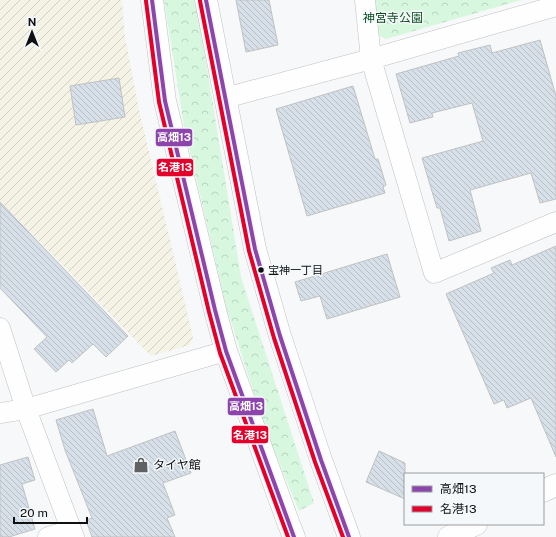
<svg xmlns="http://www.w3.org/2000/svg" width="556" height="537" viewBox="0 0 556 537" font-family="'Public Sans','Noto Sans JP',sans-serif">
  <style>
    .industrial { fill: url(#industrial-furrows) }
    .park { fill: url(#park-crowns) }
    .building { fill: url(#building-back-hatch); stroke: #c0c1c2 }
    .lines { fill: none; stroke-linecap: round; stroke-linejoin: round }
    .minor-casing { stroke: #c0c1c2; stroke-width: 21 }
    .tertiary-casing { stroke: #c0c1c2; stroke-width: 23 }
    .trunk-casing { stroke: #c0c1c2; stroke-width: 23 }
    .minor { stroke: #fefefe; stroke-width: 20 }
    .tertiary { stroke: #fefefe; stroke-width: 22 }
    .trunk { stroke: #fefefe; stroke-width: 22 }
    .bus-1-casing { stroke: #f5f8fa; stroke-width: 7 }
    .bus-2-casing { stroke: #f5f8fa; stroke-width: 7 }
    .bus-1 { stroke: #8e44ad; stroke-width: 4 }
    .bus-2 { stroke: #e4002b; stroke-width: 4 }
    .bus-dot { fill: #0f1011; stroke: #f5f8fa; stroke-width: 1.5 }
    .labels { text-anchor: middle; stroke-width: 3; stroke-linejoin: round; paint-order: stroke }
    .bus-label { font-size: 11px; fill: #0f1011; stroke: #f5f8fa; text-anchor: start }
    .park-label { font-size: 12px; fill: #0e4e23; stroke: #f5f8fa }
    .poi-label { font-size: 12px; fill: #0f1011; stroke: #f5f8fa; text-anchor: start }
    .line-badge { stroke: #f5f8fa; stroke-width: 1.5 }
    .badge-label { font-size: 11px; text-anchor: middle; font-weight: bold; fill: #fff }
  </style>
  <defs>
    <pattern id="industrial-furrows" width="10" height="10" patternUnits="userSpaceOnUse"><rect width="10" height="10" fill="#f5f2e6"/><path d="M-1 1l2-2M0 10L10 0M9 11l2-2" fill="none" stroke="#d1cec4"/></pattern>
    <pattern id="park-crowns" width="20" height="18" patternUnits="userSpaceOnUse"><rect width="20" height="18" fill="#d7f8de"/><path d="M2 6a3 3 0 1 1 6 0M12 15a3 3 0 1 1 6 0" fill="none" stroke="#b7d4bd"/></pattern>
    <pattern id="building-back-hatch" width="6" height="6" patternUnits="userSpaceOnUse"><rect width="6" height="6" fill="#d7e0e8"/><path d="M-1 5l2 2M0 0l6 6M5-1l2 2" fill="none" stroke="#b7bfc6"/></pattern>
  </defs>
  <rect width="100%" height="100%" fill="#f6f8f9"/>
  <path class="industrial" d="M0 0H122L125 37 139 110 193 337 190 345 151 356 0 201Z"/>
  <path class="park" d="M164 0H196L241 277 314 503 299 511 266 431 226 306 184 126Z
    M373 0H521L386 39 377 35Z"/>
  <path class="building" d="M236 0H269L278 45 246 52Z
    M540 40 556 96V199L540 203 531 173 470 190 481 231 449 241 440 208H437L422 158 483 141 472 103 432 113 433 117 410 123 396 74 459 56 458 53 490 45 492 53Z
    M119 78 125 117 76 125 70 86Z
    M353 86 375 159H378L386 185 383 187 385 193 307 216 276 109Z
    M0 202 128 336 106 357 93 344 72 363 69 360 56 372 34 349 47 337 0 288Z
    M556 246V457L531 398 507 408 504 400 494 404 446 294 494 273 491 268 510 260 512 265Z
    M387 254 400 297 327 319 320 296 301 301 295 282Z
    M93 409 107 456 175 431 191 473 163 483 175 515 167 518 175 537H92L86 520 92 518 65 450 56 420Z
    M379 451 405 463V499L366 482Z
    M28 457 35 480 22 484 35 529 9 537H0V465Z"/>
  <g class="lines">
    <g class="minor-casing">
      <path id="minor" d="M365 0 371 59 434 273 556 222
        M225 98 371 59 556 6
        M0 328 26 409 74 537
        M0 413 26 409 226 351
        M48 537 71 530"/>
    </g>
    <g class="tertiary-casing">
      <path id="tertiary" d="M152 0 165 101 215 310 226 351 288 522 294 537
        M206 0 255 249 280 336 321 460 349 537"/>
    </g>
    <g class="trunk-casing">
      <path id="trunk" d="M543 491 556 485
        M449 537 476 524"/>
    </g>
    <use href="#minor" class="minor"/>
    <use href="#tertiary" class="tertiary"/>
    <use href="#trunk" class="trunk"/>
    <g class="bus-1-casing">
      <path id="bus-1" d="M152 0 165 101 215 310 226 351 294 537
        M206 0 255 249 280 336 321 460 349 537"/>
    </g>
    <g class="bus-2-casing">
      <path id="bus-2" d="M146 1 159 102 209 312 220 353 288 537
        M200 1 249 251 274 338 315 462 343 537"/>
    </g>
    <use href="#bus-1" class="bus-1"/>
    <use href="#bus-2" class="bus-2"/>
  </g>
  <defs>
    <g id="shop-bare" transform="scale(1.2)"><path d="M-5-2.5h2.3a2.7 3.5 0 0 1 5.4 0H5L5.5 6h-11ZM-1.5-2.5h3a1.5 2.3 0 0 0-3 0Z" fill="#606162" stroke="#f5f8fa" stroke-width="2.5" paint-order="stroke"/></g>
  </defs>
  <g fill-rule="evenodd">
    <use href="#shop-bare" x="141" y="465"/>
  </g>
  <circle class="bus-dot" cx="261" cy="270" r="3.5"/>
  <g class="labels">
    <g class="bus-label">
      <text x="268" y="274">宝神一丁目</text>
    </g>
    <g class="park-label">
      <text x="393" y="22">神宮寺公園</text>
    </g>
    <g class="poi-label">
      <text x="153" y="469">タイヤ館</text>
    </g>
  </g>
  <g class="line-badge">
    <rect x="155" y="128" width="38" height="19" rx="4" fill="#8e44ad"/>
    <rect x="156" y="158" width="38" height="19" rx="4" fill="#e4002b"/>
    <rect x="227" y="397" width="38" height="19" rx="4" fill="#8e44ad"/>
    <rect x="231" y="425" width="38" height="19" rx="4" fill="#e4002b"/>
  </g>
  <g class="badge-label">
    <text x="174" y="141">高畑13</text>
    <text x="175" y="171">名港13</text>
    <text x="246" y="410">高畑13</text>
    <text x="250" y="439">名港13</text>
  </g>
  <rect x="404" y="473" width="140" height="52" fill="#f5f8fa" stroke="#999b9d"/>
  <rect x="412" y="486" width="20" height="6" fill="#8e44ad" stroke="#999b9d"/>
  <text x="440" y="493" font-size="12" fill="#0f1011">高畑13</text>
  <rect x="412" y="506" width="20" height="6" fill="#e4002b" stroke="#999b9d"/>
  <text x="440" y="513" font-size="12" fill="#0f1011">名港13</text>
  <g transform="translate(32 32)" stroke="#f5f8fa" stroke-width="3" paint-order="stroke">
  <path d="M0-3L7 15L0 10L-7 15Z" fill="#0f1011"/>
  <text y="-6" font-size="11" font-weight="bold" text-anchor="middle" fill="#0f1011">N</text>
  </g>
  <path d="M14 517v6h73v-6" fill="none" stroke="#0f1011" stroke-width="2"/>
  <text x="20" y="517" font-size="12" fill="#0f1011" stroke="#f5f8fa" stroke-width="3" paint-order="stroke">20 m</text>
</svg>
